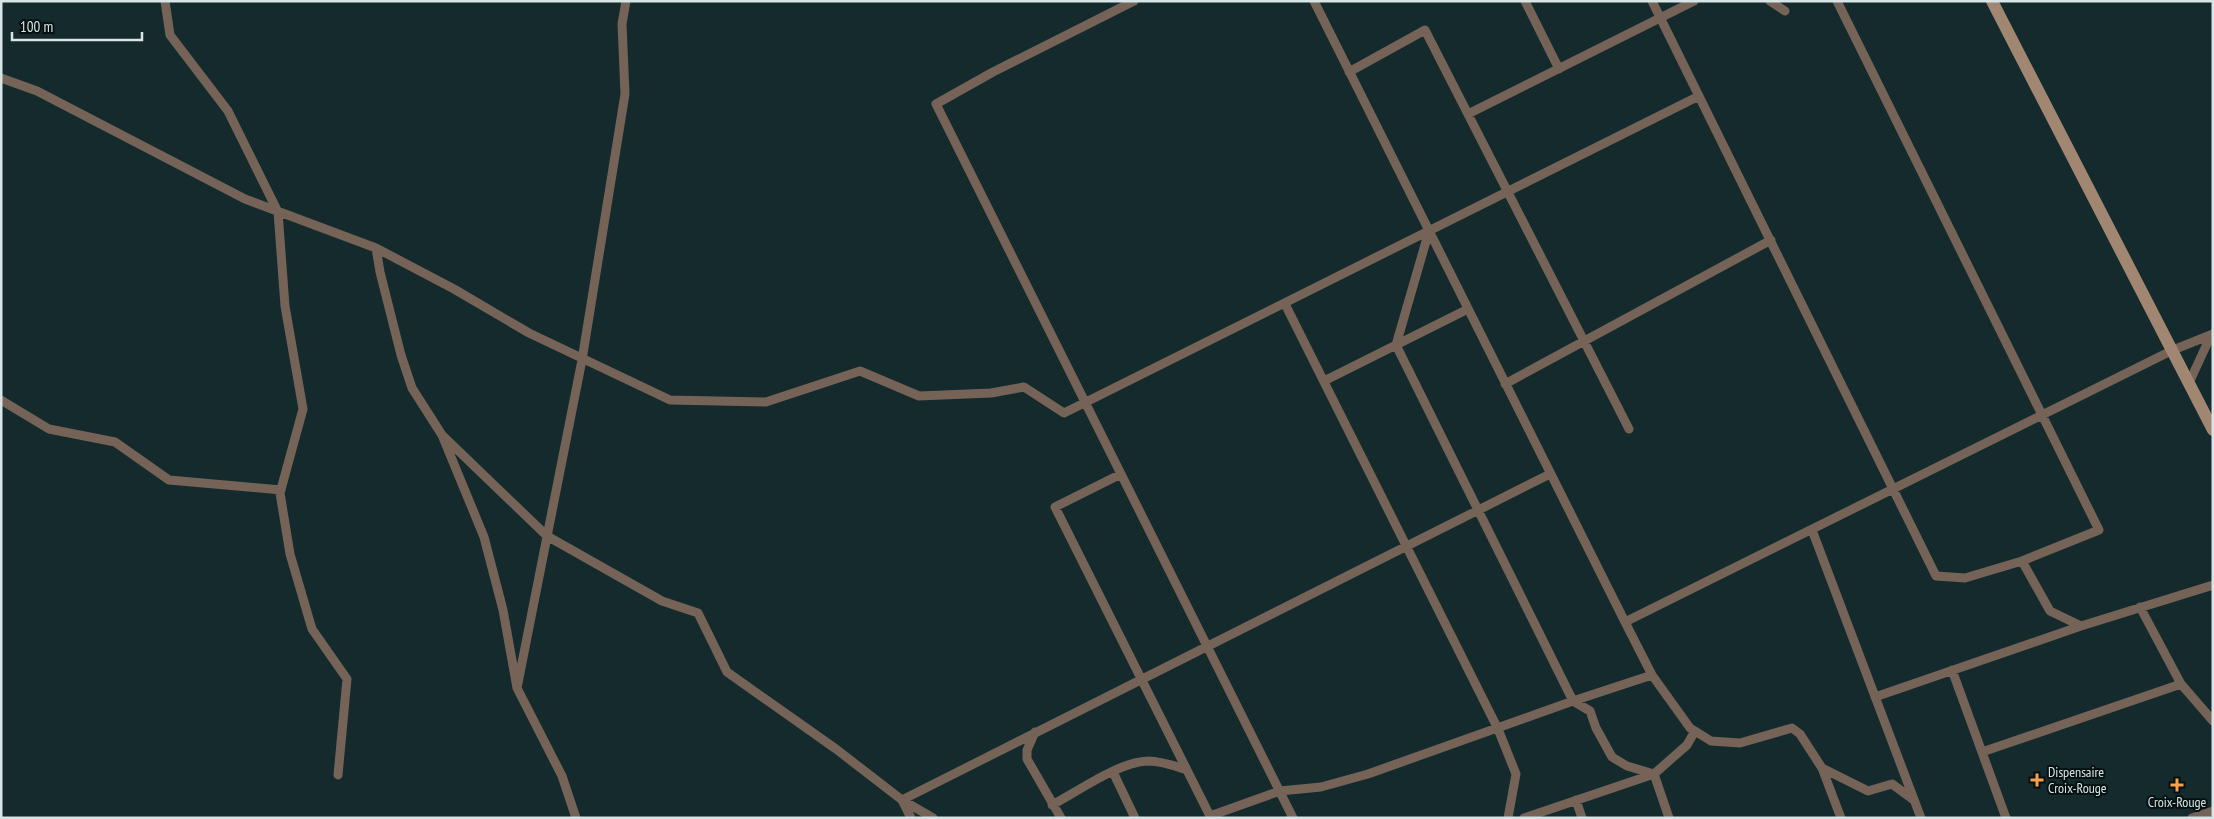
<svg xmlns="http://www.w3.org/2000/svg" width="2214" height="819" viewBox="0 0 2214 819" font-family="'PT Sans Narrow',sans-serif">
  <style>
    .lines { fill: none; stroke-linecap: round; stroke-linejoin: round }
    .street { stroke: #746356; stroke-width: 9 }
    .secondary { stroke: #a18671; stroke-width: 12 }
    .poi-dot { fill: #f9a04d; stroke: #071011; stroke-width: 2 }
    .labels { text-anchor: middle; stroke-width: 4; stroke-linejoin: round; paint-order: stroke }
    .poi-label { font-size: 14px; fill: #d8e5e6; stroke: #071011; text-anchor: start }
  </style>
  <rect width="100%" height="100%" fill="#142a2c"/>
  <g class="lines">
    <path class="street" d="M165 1 170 35 228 111 278 212 285 306 303 409 280 493 290 554 312 629 347 679 338 775
      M1134 1 993 72 936 104 1293 818
      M1314 1 1625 622 1652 675 1690 728 1711 741 1740 743 1792 728 1800 734 1822 768 1868 791 1892 784 1914 800
      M1525 1 1559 69
      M1652 1 1936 576 1965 578 2022 561 2050 611 2081 626 2213 585
      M1770 1 1785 11
      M1837 1 2099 530 2022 561
      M1349 72 1425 30 1629 429
      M1 78 37 91 245 199 376 248 454 289 529 333 670 400 766 402 860 371 919 396 991 393 1024 387 1064 413 1699 96
      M1468 114 1694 1
      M1429 231 1396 345 1573 701 1590 711 1596 728 1612 757 1627 766 1654 774
      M376 248 380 272 401 355 412 388 442 435 484 537 503 610 517 688 562 776 576 818
      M1285 304 1498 729 1516 774 1508 818
      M1324 381 1468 309
      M2189 383 2211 335
      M1505 384 1771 240
      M1 400 49 429 115 442 169 480 281 490
      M442 435 547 536 662 601 698 613 727 672 836 749 902 800 933 818
      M1121 474 1055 507 1211 818
      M1812 530 1921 818
      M2140 607 2181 684 2213 721
      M1625 622 2173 350 2213 334
      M1952 670 2006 818
      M517 688 582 360 625 94 622 24 626 1
      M1875 697 2081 626
      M1035 732 1027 750V759L1061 818
      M1982 752 2181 684
      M1822 768 1841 818
      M1113 772 1135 818
      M1654 774 1669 818
      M1576 800 1582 818
      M1052 805C1079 791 1118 762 1148 761 1162 761 1175 766 1187 770
      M1210 816 1280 791 1321 787 1368 774 1573 701 1652 675
      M911 818 902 800 1550 474
      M1524 818 1654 774 1687 745 1695 731
      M2192 818 2213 811"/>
    <path class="secondary" d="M1992 1 2213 430"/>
  </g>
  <g class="poi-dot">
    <path d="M2034.5 772.5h5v5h5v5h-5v5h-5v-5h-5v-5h5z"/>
    <path d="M2174.5 777.5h5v5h5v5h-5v5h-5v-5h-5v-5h5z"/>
  </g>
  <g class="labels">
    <g class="poi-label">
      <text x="2048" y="777">Dispensaire<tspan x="2048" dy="16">Croix-Rouge</tspan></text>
      <text x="2177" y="807" text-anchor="middle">Croix-Rouge</text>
    </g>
  </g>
  <rect width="2214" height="819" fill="none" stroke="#d8e5e6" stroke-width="5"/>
  <path d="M12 32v8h130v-8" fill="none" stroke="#d8e5e6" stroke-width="2.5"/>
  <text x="20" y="32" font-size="15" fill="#d8e5e6" stroke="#071011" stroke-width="4" paint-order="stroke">100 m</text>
</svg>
